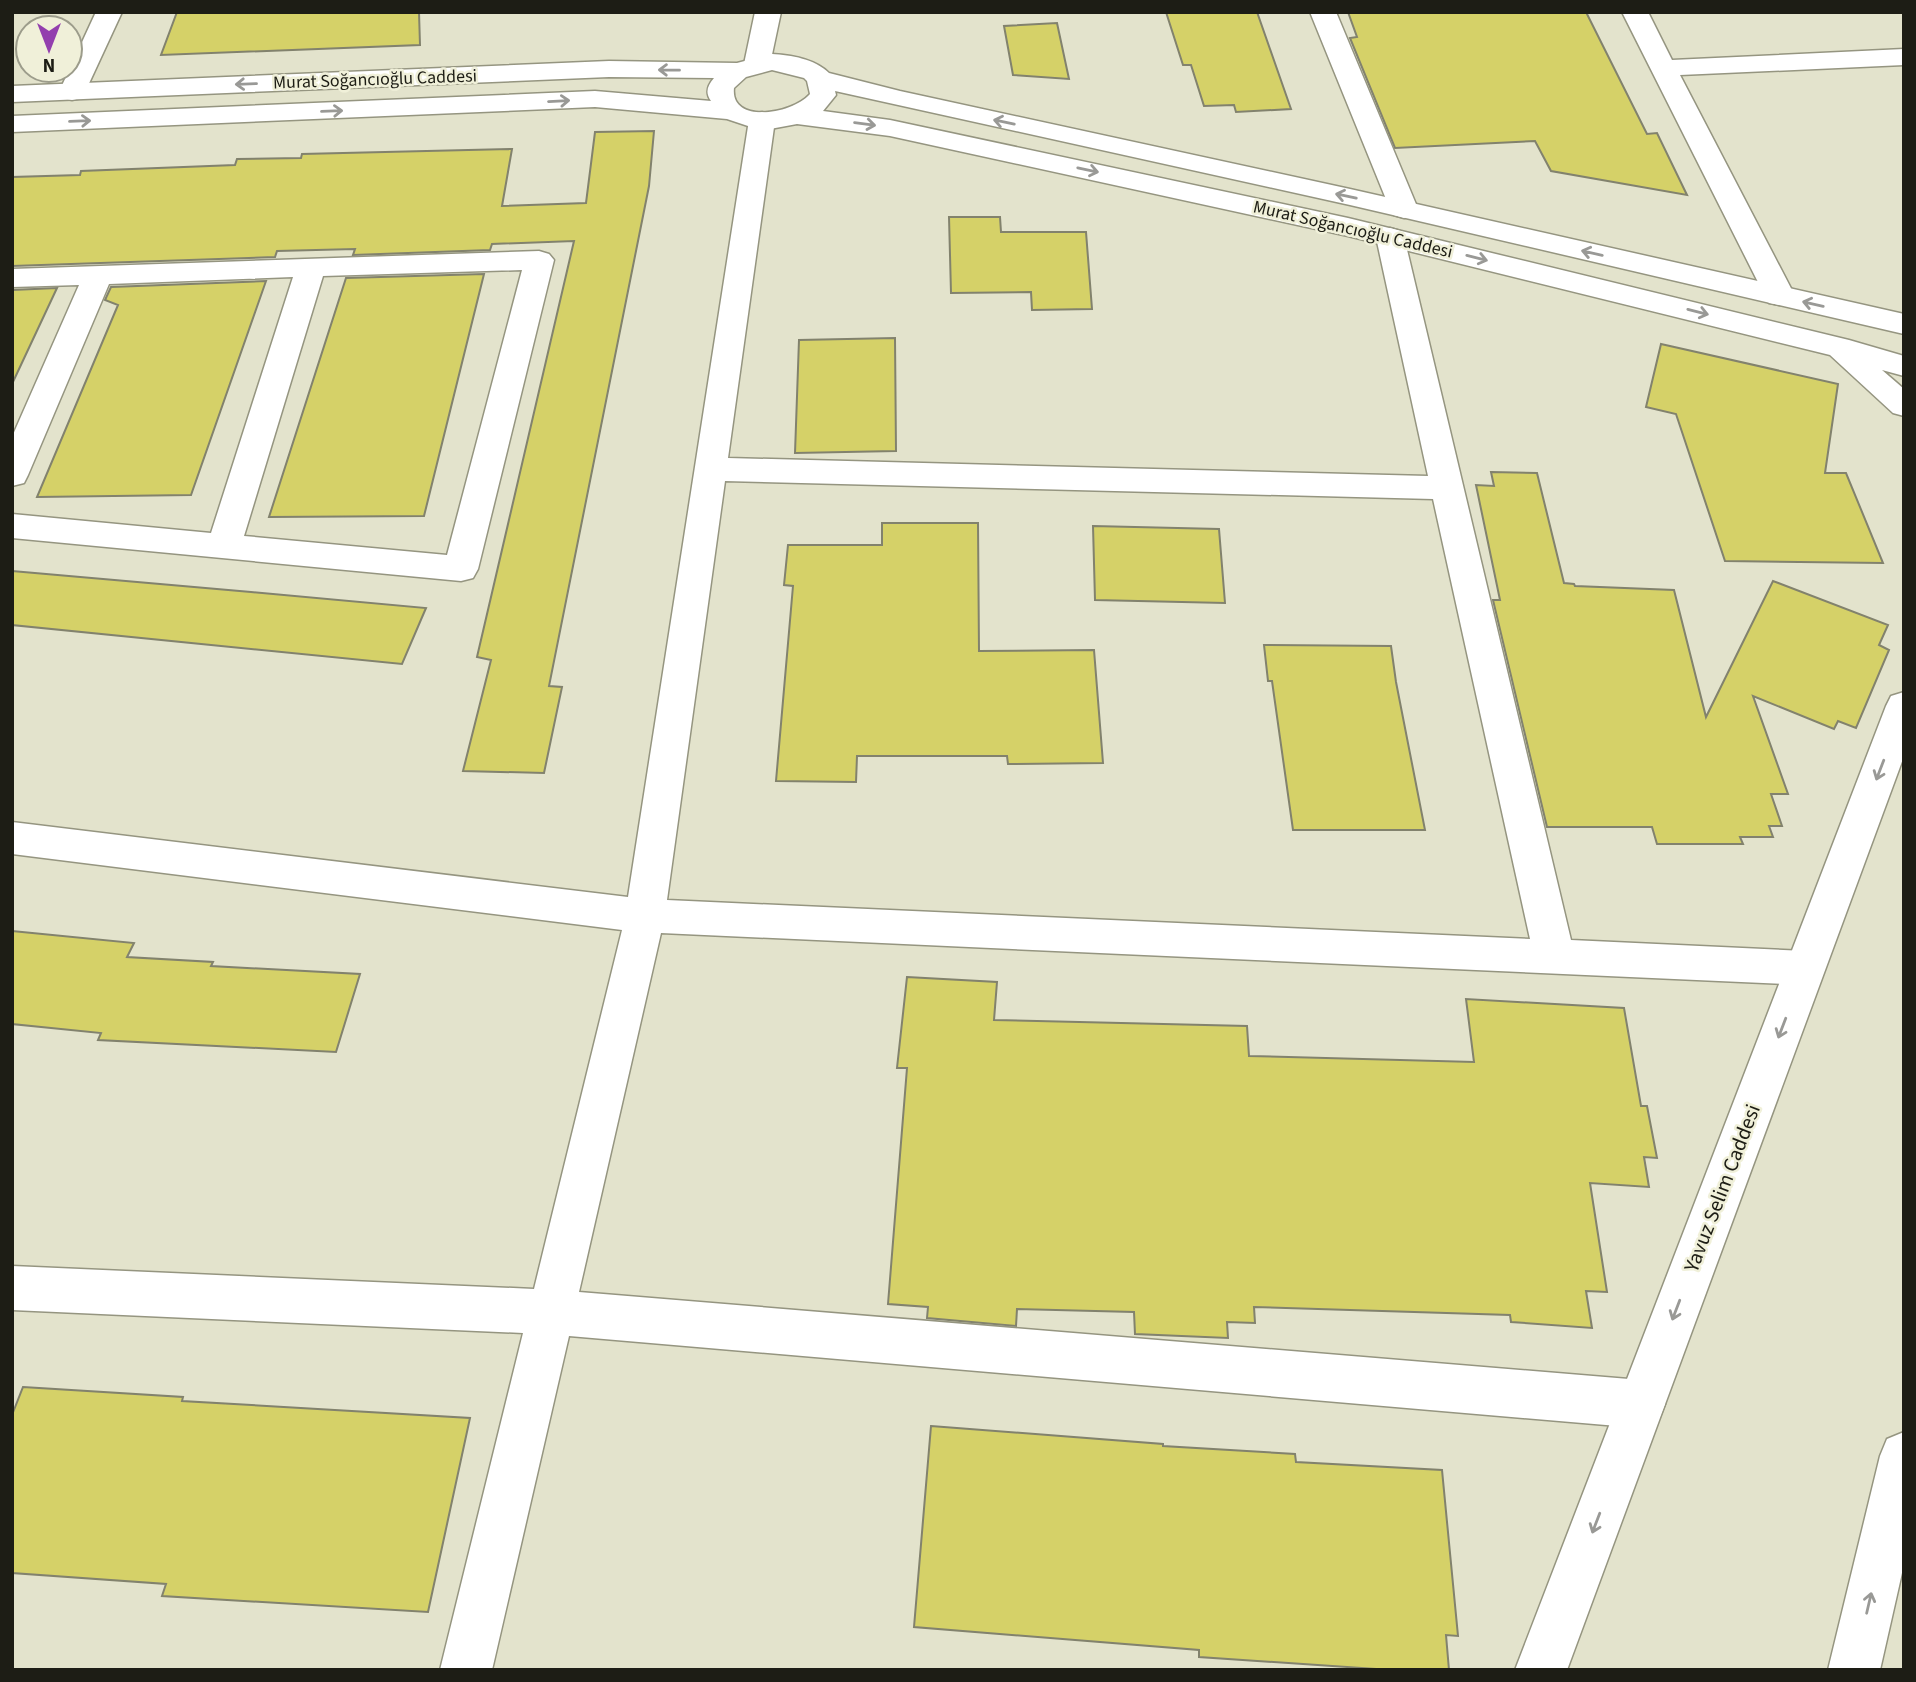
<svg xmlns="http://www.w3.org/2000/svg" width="1916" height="1682" viewBox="0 0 1916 1682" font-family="'Source Sans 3',sans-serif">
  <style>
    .building { fill: #d5d168; stroke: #82826d; stroke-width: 2 }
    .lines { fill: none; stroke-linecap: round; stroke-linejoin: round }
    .street-casing { stroke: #959580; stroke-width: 3 }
    .secondary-casing { stroke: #959580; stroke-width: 3 }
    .street { fill: #fff; fill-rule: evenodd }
    .secondary { fill: #fff; fill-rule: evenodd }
    .oneway { stroke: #999996 }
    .labels { text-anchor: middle; stroke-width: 5; stroke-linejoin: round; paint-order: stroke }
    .far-street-label { font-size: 18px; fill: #1d1d15; stroke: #f0f0d9 }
    .street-label { font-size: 21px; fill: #1d1d15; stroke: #f0f0d9 }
  </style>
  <rect width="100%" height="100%" fill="#e3e3cc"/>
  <path class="building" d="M177 12H419L420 45 161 55Z
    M1166 12H1257L1291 109 1236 112 1234 105 1204 106 1191 65H1183Z
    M1348 12H1586L1647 134 1657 133 1687 195 1551 171 1535 141 1395 148 1350 38 1357 37Z
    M1057 23 1069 79 1013 75 1004 26Z
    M654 131 649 186 549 686 562 687 544 773 463 771 491 660 477 657 574 241 492 244 490 250 353 255 355 249 277 251 275 257 12 266V177L80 175 81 171 235 165 237 159 301 158 302 154 512 149 502 206 586 203 595 132Z
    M949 217H1000L1001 232H1086L1092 309 1032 310 1031 292 951 293Z
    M484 274 424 516 269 517 346 278Z
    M266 281 191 495 37 497 118 305 105 300 111 287Z
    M57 288 12 384V290Z
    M895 338 896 451 795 453 799 340Z
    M1661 344 1838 384 1825 473H1846L1883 563 1725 561 1676 414 1646 407Z
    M1491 472 1537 473 1564 583 1574 584 1575 586 1674 590 1706 717 1773 581 1888 625 1879 645 1889 650 1856 728 1838 721 1834 729 1753 696 1788 794H1771L1782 826H1769L1773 837H1740L1743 844H1657L1652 827H1547L1493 600H1500L1476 485 1494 486Z
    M882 523H978L979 651 1094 650 1103 763 1008 764 1007 756H857L856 782 776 781 793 586 784 585 788 545H882Z
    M1093 526 1219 529 1225 603 1095 600Z
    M12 571 251 592 426 608 402 664 12 625Z
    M1264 645 1391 646 1396 682 1425 830H1293L1272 681H1268Z
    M12 931 134 943 127 957 213 962 211 966 360 974 336 1052 98 1040 101 1033 12 1024Z
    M907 977 997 982 994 1020 1247 1026 1249 1056 1474 1062 1466 999 1624 1008 1641 1106H1647L1657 1158 1644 1157 1649 1187 1590 1183 1607 1292 1586 1291 1592 1328 1511 1322 1510 1315 1254 1307 1255 1323 1227 1322 1228 1338 1135 1334 1134 1312 1017 1309 1016 1326 927 1318 928 1307 888 1304 907 1068H897Z
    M23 1387 183 1397 182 1401 470 1418 428 1612 162 1596 166 1584 12 1573V1415Z
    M931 1426 1163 1444V1446L1295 1454 1296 1462 1442 1470 1458 1636 1446 1635 1449 1670H1391L1199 1657V1650L914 1627Z"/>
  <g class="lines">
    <g class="street-casing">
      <path id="street" d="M96 12H122L85 92 81 98 72 100 63 98 59 92Z
        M755 12H781L770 64 766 70 757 72 748 70 744 64Z
        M1310 12H1336L1418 209 1414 215 1404 218 1394 215 1390 209Z
        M1622 12H1648L1672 60 1904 49V65L1680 75 1795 296 1791 303 1780 305 1769 303 1765 296Z
        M762 112 772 114 775 120 728 458 1428 476 1376 237 1380 231 1390 228 1400 231 1404 237 1571 940 1805 951 1819 956 1825 968 1819 980 1805 985 661 933 579 1292 1641 1380 1658 1387 1665 1404 1658 1421 1641 1428 569 1336 492 1670H440L523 1333 12 1310V1266L534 1289 622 930 12 854V822L628 897 749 120 752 114ZM725 481 1433 499 1530 939 667 900Z
        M539 251 549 254 554 260 478 569 473 578 461 581 12 538V514L211 533 293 277 109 284 28 475 24 483 12 486V437L79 285 12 287V269ZM522 270 447 555 244 536 323 276Z"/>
    </g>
    <g class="secondary-casing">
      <path id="secondary" d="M772 54C791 55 815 59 829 73L900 91 1350 189 1904 314V334L1350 205 835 91 836 95 823 111 890 120 1348 218 1849 340 1904 356V376L1882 370 1904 389V416L1893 413 1830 355 1348 236 890 136 797 124 770 129 754 128 727 119 595 107 12 132V116L595 91 711 101C705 93 707 86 714 78L609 77 12 102V86L609 61 737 63ZM772 70 804 78 807 81 810 94C791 115 730 124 734 88L746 77Z
        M1904 692V756L1567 1670H1515L1886 706 1891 696Z
        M1904 1432V1564L1880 1670H1828L1880 1456 1887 1439Z"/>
    </g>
    <use href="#street" class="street"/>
    <use href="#secondary" class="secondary"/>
  </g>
  <defs><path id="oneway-shaft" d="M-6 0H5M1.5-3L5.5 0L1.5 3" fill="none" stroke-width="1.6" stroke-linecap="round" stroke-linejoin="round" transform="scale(1.75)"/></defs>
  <g class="oneway">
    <use href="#oneway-shaft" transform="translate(669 70) rotate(-179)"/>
    <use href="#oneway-shaft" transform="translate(246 84) rotate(178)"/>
    <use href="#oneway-shaft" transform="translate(559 101) rotate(-3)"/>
    <use href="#oneway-shaft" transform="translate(332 111) rotate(-2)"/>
    <use href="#oneway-shaft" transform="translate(80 121) rotate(-2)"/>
    <use href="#oneway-shaft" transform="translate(1004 122) rotate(-168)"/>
    <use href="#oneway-shaft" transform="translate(865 124) rotate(7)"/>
    <use href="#oneway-shaft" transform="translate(1088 170) rotate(12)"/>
    <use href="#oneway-shaft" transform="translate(1346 196) rotate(-168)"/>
    <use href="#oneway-shaft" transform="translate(1592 253) rotate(-167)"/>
    <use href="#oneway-shaft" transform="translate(1477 258) rotate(14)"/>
    <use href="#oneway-shaft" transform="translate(1813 304) rotate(-167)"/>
    <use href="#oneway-shaft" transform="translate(1698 312) rotate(14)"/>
    <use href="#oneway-shaft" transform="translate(1880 770) rotate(111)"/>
    <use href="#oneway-shaft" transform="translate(1782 1028) rotate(111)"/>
    <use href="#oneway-shaft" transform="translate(1676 1310) rotate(111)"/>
    <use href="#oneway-shaft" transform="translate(1596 1523) rotate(111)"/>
    <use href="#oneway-shaft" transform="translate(1869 1603) rotate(-77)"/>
  </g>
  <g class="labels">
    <g class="far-street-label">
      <text transform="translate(375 79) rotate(-2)" y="6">Murat Soğancıoğlu Caddesi</text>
      <text transform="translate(1353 229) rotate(13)" y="6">Murat Soğancıoğlu Caddesi</text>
    </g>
    <g class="street-label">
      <text transform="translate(1722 1188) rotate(-69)" y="7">Yavuz Selim Caddesi</text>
    </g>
  </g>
  <rect width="1916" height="1682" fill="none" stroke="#1d1d15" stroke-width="28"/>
  <g transform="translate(49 49) rotate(180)"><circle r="33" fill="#f0f0d9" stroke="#9c9c8b" stroke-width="2"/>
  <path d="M0-5L12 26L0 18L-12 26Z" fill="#933fae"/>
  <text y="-10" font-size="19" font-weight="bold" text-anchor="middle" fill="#1d1d15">N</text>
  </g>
</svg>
